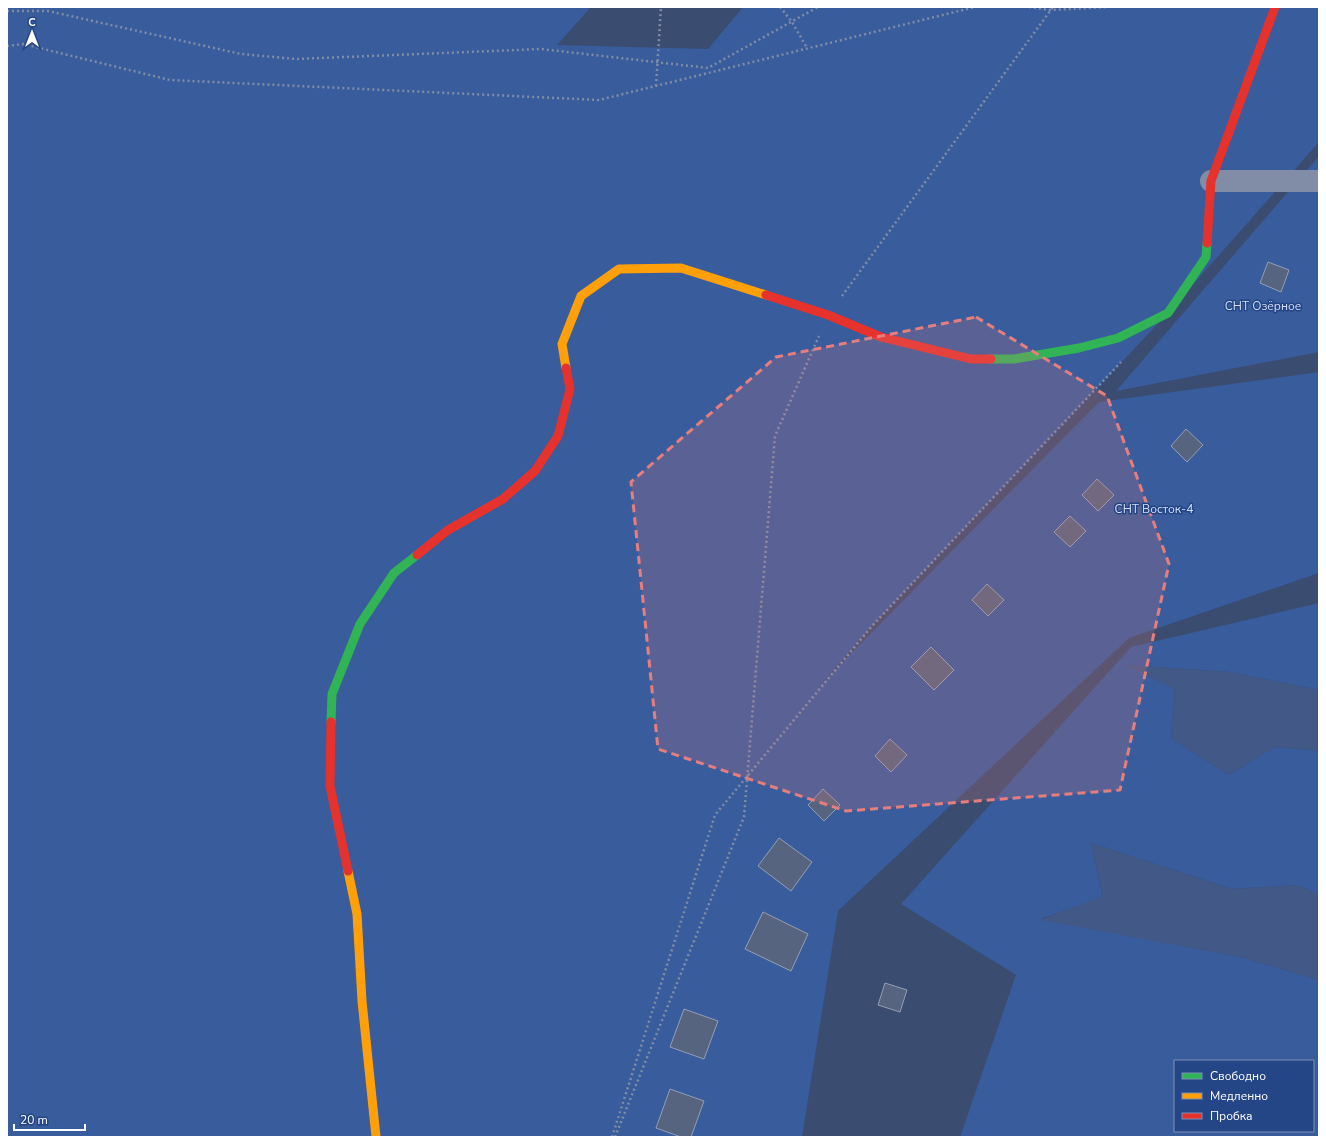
<svg xmlns="http://www.w3.org/2000/svg" width="1326" height="1144" viewBox="0 0 1326 1144" font-family="'Nunito Sans',sans-serif">
  <style>
    .green { fill: #385c9c; fill-rule: evenodd }
    .water { fill: #425988 }
    .building { fill: #566480; stroke: #949fb4 }
    .lines { fill: none; stroke-linecap: round; stroke-linejoin: round }
    .path { stroke: #818da6; stroke-width: 2.5; stroke-dasharray: 2 3; stroke-linecap: butt }
    .street { stroke: #818da6; stroke-width: 22 }
    .fast { stroke: #30b455; stroke-width: 9 }
    .slow { stroke: #ff9f0a; stroke-width: 9 }
    .jam { stroke: #e5322d; stroke-width: 9 }
    .marked { fill: #e67e7e; fill-opacity: 0.2; stroke: #e67e7e; stroke-width: 3; stroke-dasharray: 8 5; stroke-linejoin: round }
    .labels { text-anchor: middle; stroke-width: 3; stroke-linejoin: round; paint-order: stroke }
    .park-label { font-size: 12px; fill: #d2dff7; stroke: #244586 }
  </style>
  <rect width="100%" height="100%" fill="#3a4c70"/>
  <path class="green" d="M7 7H591L557 45 708 49 743 7H1319V142L1168 313 872 626 821 684 1099 402 1319 372V573L1129 638 838 911 802 1137H7Z
    M1319 156V352L1116 391Z
    M1319 603V690L1229 672 1126 665 1175 689 1171 738 1229 775 1274 747 1319 751V895L1297 885 1232 889 1091 843 1103 897 1041 919 1241 957 1319 980V1137H960L1016 975 901 904 1131 647ZM1175 1061H1313V1131H1175Z"/>
  <path class="water" d="M1124 665 1229 672 1319 690V751L1274 747 1229 775 1171 738 1175 689Z
    M1091 843 1232 889 1297 885 1319 895V980L1241 957 1040 920 1103 896Z"/>
  <path class="building" d="M1268 262 1289 270 1281 292 1260 283Z
    M1186 429 1203 445 1187 462 1171 446Z
    M1097 479 1114 495 1098 511 1082 495Z
    M1070 516 1086 531 1070 547 1054 532Z
    M987 584 1004 600 988 616 972 600Z
    M931 647 954 670 934 690 911 667Z
    M890 739 907 755 891 772 875 756Z
    M823 789 840 805 824 821 808 805Z
    M779 838 812 862 791 891 758 866Z
    M763 912 808 934 791 971 745 949Z
    M885 983 907 990 900 1012 878 1005Z
    M684 1009 718 1021 704 1059 670 1047Z
    M670 1089 704 1101 691 1137H681L656 1128Z"/>
  <g class="lines">
    <path class="path" d="M780 7 792 22 807 48
      M1029 7 1050 10 1109 7
      M7 11H48L241 54 296 59 541 49 708 68 818 7
      M7 46 23 44 170 80 599 100 975 7
      M656 86 661 7
      M842 296 1053 7
      M612 1137 715 815 872 626 1121 362
      M615 1137 744 817 775 436 819 336"/>
    <path class="street" d="M1211 181H1319"/>
    <path class="fast" d="M991 359H1014L1079 348 1118 338 1168 313 1206 257 1207 243
      M331 722 332 694 360 624 394 573 417 555"/>
    <path class="slow" d="M566 368 562 344 581 296 619 269 681 268 766 295
      M348 871 357 914 362 1001 376 1137"/>
    <path class="jam" d="M1207 243 1211 181 1275 7
      M766 295 828 315 881 337 971 359H991
      M417 555 448 530 503 499 535 471 558 436 570 389 566 368
      M331 722 330 786 348 871"/>
  </g>
  <path class="marked" d="M976 317 1107 396 1169 564 1120 790 846 811 658 749 631 482 776 357Z"/>
  <g class="labels">
    <g class="park-label">
      <text x="1263" y="310">СНТ Озёрное</text>
      <text x="1154" y="513">СНТ Восток-4</text>
    </g>
  </g>
  <rect width="1326" height="1144" fill="none" stroke="#ffffff" stroke-width="16"/>
  <rect x="1174" y="1060" width="140" height="72" fill="#244586" stroke="#7c8fb6"/>
  <rect x="1182" y="1073" width="20" height="6" fill="#30b455" stroke="#7c8fb6"/>
  <text x="1210" y="1080" font-size="12" fill="#ffffff">Свободно</text>
  <rect x="1182" y="1093" width="20" height="6" fill="#ff9f0a" stroke="#7c8fb6"/>
  <text x="1210" y="1100" font-size="12" fill="#ffffff">Медленно</text>
  <rect x="1182" y="1113" width="20" height="6" fill="#e5322d" stroke="#7c8fb6"/>
  <text x="1210" y="1120" font-size="12" fill="#ffffff">Пробка</text>
  <g transform="translate(32 32)" stroke="#244586" stroke-width="3" paint-order="stroke">
  <path d="M0-3L7 15L0 10L-7 15Z" fill="#ffffff"/>
  <text y="-6" font-size="11" font-weight="bold" text-anchor="middle" fill="#ffffff">С</text>
  </g>
  <path d="M14 1124v6h71v-6" fill="none" stroke="#ffffff" stroke-width="2"/>
  <text x="20" y="1124" font-size="12" fill="#ffffff" stroke="#244586" stroke-width="3" paint-order="stroke">20 m</text>
</svg>
